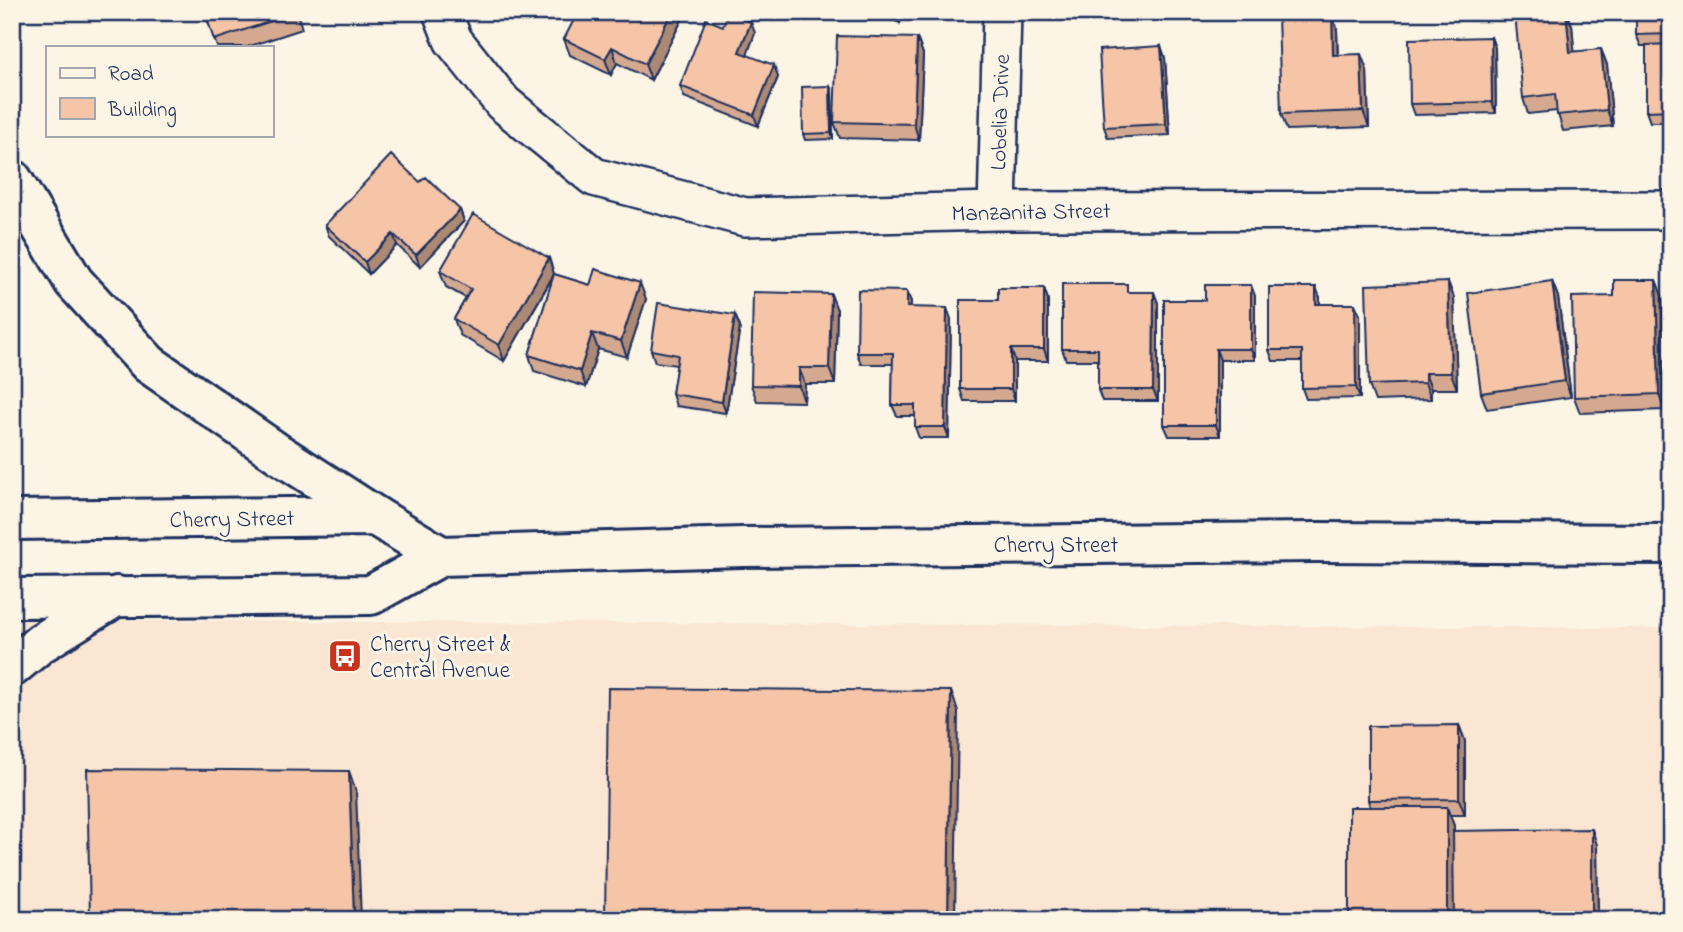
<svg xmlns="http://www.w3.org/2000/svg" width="1683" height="932" viewBox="0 0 1683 932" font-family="'Indie Flower',sans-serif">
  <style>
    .built { fill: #fae6d2 }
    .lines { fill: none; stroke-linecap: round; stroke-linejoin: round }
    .minor-casing { stroke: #1b2f5e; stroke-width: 42 }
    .tertiary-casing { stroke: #1b2f5e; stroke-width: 44 }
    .secondary-casing { stroke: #1b2f5e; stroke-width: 44 }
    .minor { stroke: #fcf5e5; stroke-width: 37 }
    .tertiary { stroke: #fcf5e5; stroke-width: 38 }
    .secondary { stroke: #fcf5e5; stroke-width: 38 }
    .wall { fill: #d4a98f; stroke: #1b2f5e; stroke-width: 2 }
    .shaded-wall { fill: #ac8974; stroke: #1b2f5e; stroke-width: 2 }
    .building { fill: #f6c4a6; stroke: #1b2f5e; stroke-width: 2 }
    .labels { text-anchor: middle; stroke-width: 6; stroke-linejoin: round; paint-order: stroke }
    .street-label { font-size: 23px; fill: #1b2f5e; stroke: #fcf5e5 }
    .poi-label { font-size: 23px; fill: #1b2f5e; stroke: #fcf5e5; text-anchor: start }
  </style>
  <rect width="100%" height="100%" fill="#fcf5e5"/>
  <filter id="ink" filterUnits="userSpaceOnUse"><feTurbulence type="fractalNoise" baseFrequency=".0143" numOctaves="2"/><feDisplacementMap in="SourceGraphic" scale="14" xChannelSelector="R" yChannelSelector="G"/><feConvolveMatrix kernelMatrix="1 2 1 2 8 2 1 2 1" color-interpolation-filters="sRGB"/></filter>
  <g filter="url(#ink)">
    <path class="built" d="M12 620 1671 628V920H12Z"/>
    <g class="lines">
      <g class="minor-casing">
        <path id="minor" d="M442 12 453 40 503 103 594 177 745 217 997 211 1671 210
          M997 211 1002 12"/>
      </g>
      <g class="tertiary-casing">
        <path id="tertiary" d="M12 520 375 516 441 556
          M12 598 371 595 441 556 742 547 1316 542 1671 544
          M12 667 41 643 117 596"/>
      </g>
      <g class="secondary-casing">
        <path id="secondary" d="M12 179 74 282 149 364 279 454 375 516"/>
      </g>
      <use href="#minor" class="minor"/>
      <use href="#tertiary" class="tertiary"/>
      <use href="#secondary" class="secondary"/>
    </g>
    <path class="wall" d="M205 12H297L302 29 247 47H217Z
      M686 12 651 80 617 63 611 75 570 55 564 39Z
      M872 12H905L900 23Z
      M1535 12H1567L1572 25 1574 52 1601 49 1607 65 1613 126 1563 131 1557 111 1528 114 1523 98Z
      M1671 12V122H1650L1646 111V46H1641L1636 35Z
      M723 26 755 33 747 55 778 77 758 126 684 97 680 86Z
      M1337 30 1338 55 1367 70 1369 127 1287 130 1281 114Z
      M1491 37 1495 48 1496 113 1414 115 1410 104Z
      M917 38 923 54 919 140 840 138 834 122Z
      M1161 46 1165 58 1170 135 1108 138 1104 127Z
      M830 86 832 92 833 139 805 140 803 134Z
      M420 182 460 210 464 221 420 267 397 245 369 274 329 236 325 225Z
      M549 258 554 274 590 285 646 299 627 357 598 349 586 387 534 371 529 355 554 275 504 361 460 335 454 319 466 298 446 287 440 271Z
      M1656 280 1662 296 1664 410 1580 413 1574 397 1614 296Z
      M1552 281 1558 297 1571 397 1487 409 1481 393Z
      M1448 282 1454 298 1457 389H1431V399L1375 401 1369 385Z
      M1044 288 1048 300V361H1015V401H964L960 389 998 300Z
      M1255 296V360H1220V436H1169L1164 425 1205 300Z
      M1320 298V304L1360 315V398L1306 399 1302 388V361H1273L1269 350Z
      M911 302V307L951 319 949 438H919L915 427V416H897L892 405 893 364H861L857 353Z
      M1158 303V401H1102L1098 390V360H1066L1062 349Z
      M837 310 835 384H805L804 402 757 401 751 385Z
      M735 315 740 327 726 413 676 406 672 394 677 365 655 362 651 350Z
      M1459 725 1465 741V815H1450L1454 826V831L1597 845 1598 920H1454L1370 807 1368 800Z"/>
    <path class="shaded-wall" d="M672 12H686L651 80 645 64Z
      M896 12H905L900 23Z
      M1566 12 1572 25 1576 68 1570 52Z
      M1332 14 1337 30 1338 71 1333 55Z
      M751 22 755 33 744 63 739 52Z
      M1491 37 1495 48 1496 113 1492 102Z
      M917 38 923 54 919 140 914 124Z
      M1161 46 1165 58 1170 135 1166 124Z
      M612 47 617 63 611 75 605 59Z
      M1601 49 1607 65 1613 126 1607 110Z
      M1361 54 1367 70 1369 127 1363 111Z
      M774 65 778 77 758 126 754 115Z
      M830 86 832 92 833 139 831 133Z
      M460 210 464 221 420 267 416 255Z
      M393 234 397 245 369 274 365 262Z
      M549 258 554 274 504 361 499 345Z
      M1656 280 1662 296 1664 410 1659 394Z
      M1552 281 1558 297 1571 397 1565 381Z
      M1448 282 1454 298 1457 389 1451 373Z
      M640 283 646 299 627 357 621 341Z
      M1251 285 1255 296V360L1251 349Z
      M1316 287 1320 298V316L1316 304Z
      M1044 288 1048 300V361L1044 349Z
      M907 291 911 302V319L907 307Z
      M1154 292 1158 303V401L1153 390Z
      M831 294 837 310 835 384 829 368Z
      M1355 304 1360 315V398L1356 387Z
      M947 308 951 319 949 438 945 427Z
      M735 315 740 327 726 413 722 402Z
      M592 333 598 349 586 387 580 371Z
      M1011 349 1015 361V401L1011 389Z
      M1216 349 1220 360V436L1216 425Z
      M799 368 805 384 804 402 799 386Z
      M1425 373 1431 389V399L1425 383Z
      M951 691 958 711 955 920H948Z
      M1459 725 1465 741V815L1459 799Z
      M349 771 356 791 361 920H354Z
      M1447 807 1454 826V920H1447Z
      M1592 829 1597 845 1598 920H1592Z"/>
    <path class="building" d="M205 12H296V13L214 40Z
      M578 12H672L645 64 612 47 605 59 564 39Z
      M1535 12H1566L1570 52 1601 49 1607 110 1557 115 1555 94 1523 98 1515 14Z
      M1636 12H1671V34L1636 35Z
      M728 13 751 22 739 52 774 65 754 115 680 86 706 19 723 26Z
      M1332 14 1333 55 1361 54 1363 111 1281 114 1278 15Z
      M837 36 917 38 914 124 834 122Z
      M1491 37 1492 102 1410 104 1409 39Z
      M1671 44V110L1646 111V45Z
      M1161 46 1166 124 1104 127 1099 50Z
      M830 86 831 133 803 134 802 87Z
      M391 155 420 182 426 177 460 210 416 255 393 234 365 262 325 225Z
      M473 214 549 258 499 345 454 319 471 289 440 271Z
      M595 269 640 283 621 341 592 333 580 371 529 355 554 274 590 285Z
      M1614 280H1656L1659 394 1574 397 1572 297 1614 296Z
      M1552 281 1565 381 1481 393 1468 293Z
      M1448 282 1451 373H1425V383L1369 385 1366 285Z
      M1062 284H1127V292H1154L1153 390H1098V349H1062Z
      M1205 285H1251V349H1216V425H1164V300H1205Z
      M1269 287H1316V304H1355L1356 387 1302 388V350H1269Z
      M998 288H1044V349H1011V389H960V300H998Z
      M858 290 907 291V307L947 308 945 427H915V405H892L893 353H857Z
      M753 292 831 294 829 368H799V386L751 385Z
      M658 303 735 315 722 402 672 394 678 355 651 350Z
      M608 688 951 691 948 920H605Z
      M1459 725V799L1368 800V726Z
      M87 769 349 771 354 920H90Z
      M1349 807H1447V920H1349Z
      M1592 829V920H1454L1453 831Z"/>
  </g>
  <defs>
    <g id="bus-square" transform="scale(1.75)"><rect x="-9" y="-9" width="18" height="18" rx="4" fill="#c8321e" stroke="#fcf5e5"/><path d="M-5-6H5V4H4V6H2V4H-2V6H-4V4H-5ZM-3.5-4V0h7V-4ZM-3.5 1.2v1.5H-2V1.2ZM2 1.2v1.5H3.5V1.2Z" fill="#fff"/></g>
  </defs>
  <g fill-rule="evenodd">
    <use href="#bus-square" x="345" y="656"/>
  </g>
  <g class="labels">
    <g class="street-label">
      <text transform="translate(999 112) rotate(-88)" y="8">Lobelia Drive</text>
      <text transform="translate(1031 211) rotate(-1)" y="8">Manzanita Street</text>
      <text transform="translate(232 518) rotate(-1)" y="8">Cherry Street</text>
      <text x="1056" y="552">Cherry Street</text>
    </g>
    <g class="poi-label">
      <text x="370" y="651">Cherry Street &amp;<tspan x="370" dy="26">Central Avenue</tspan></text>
    </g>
  </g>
  <rect width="1683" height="932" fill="none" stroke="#fcf5e5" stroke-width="42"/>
  <rect x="21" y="21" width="1641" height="890" fill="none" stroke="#1b2f5e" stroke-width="2.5" filter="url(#ink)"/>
  <rect x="46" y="46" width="228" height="91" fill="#fcf5e5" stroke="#a2a6af" stroke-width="2"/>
  <rect x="60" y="68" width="35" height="10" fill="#fcf5e5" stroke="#a2a6af" stroke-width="2"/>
  <text x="108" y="80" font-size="21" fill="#1b2f5e">Road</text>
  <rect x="60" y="98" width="35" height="21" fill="#f6c4a6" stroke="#a2a6af" stroke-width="2"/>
  <text x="108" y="116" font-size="21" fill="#1b2f5e">Building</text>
</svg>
